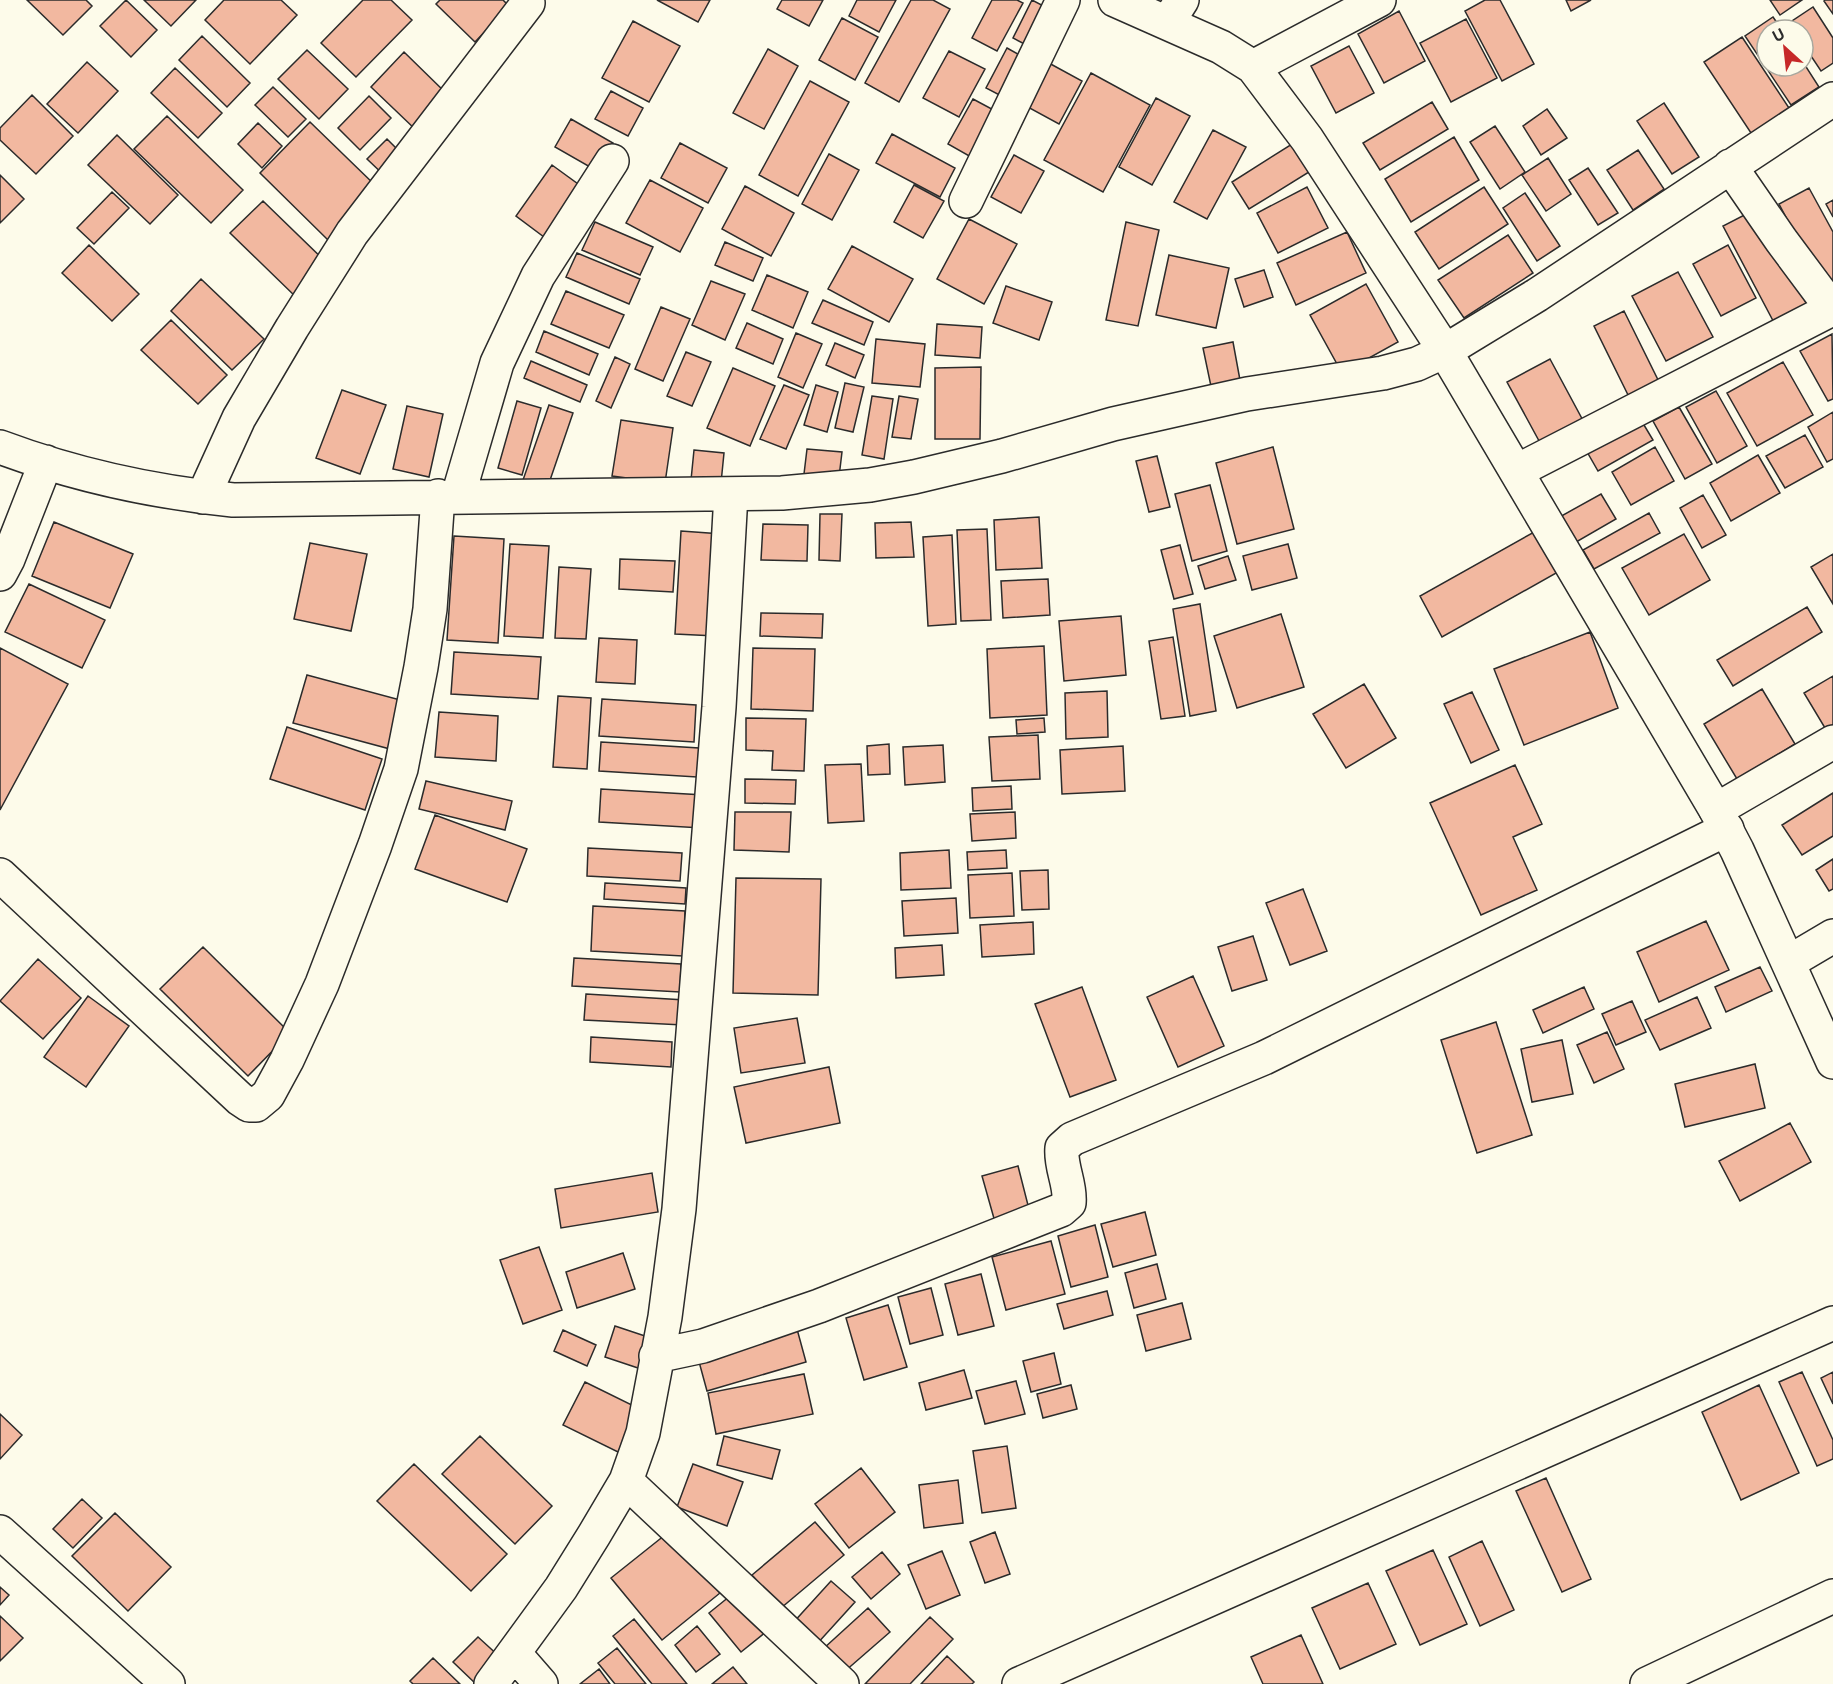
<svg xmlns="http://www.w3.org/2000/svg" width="1833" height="1684" viewBox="0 0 1833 1684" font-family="Figtree,sans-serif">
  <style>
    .building { fill: #f2b8a0; stroke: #2b2b2b; stroke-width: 1.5 }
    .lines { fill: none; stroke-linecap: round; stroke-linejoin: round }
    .minor-casing { stroke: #2b2b2b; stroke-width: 36 }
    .major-casing { stroke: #2b2b2b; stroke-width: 36 }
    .minor { stroke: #fdfbea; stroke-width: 33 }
    .major { stroke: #fdfbea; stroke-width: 33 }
  </style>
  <rect width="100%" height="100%" fill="#fdfbea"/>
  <path class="building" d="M27 0H86L92 6 63 35Z
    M126 0 157 30 131 57 100 26Z
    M144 0H196L171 26Z
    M224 0H281L297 15 250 64 205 20Z
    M363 0H391L412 20 356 77 321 43Z
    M440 0H503L509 6 475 42 436 4Z
    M657 0H710L698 22Z
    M782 0H823L809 26 777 9Z
    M857 0H896L879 32 849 16Z
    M911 0H933L950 9 899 102 865 83Z
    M992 0H1017L1023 3 997 51 972 38Z
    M1032 0 1057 13 1036 50 1013 38Z
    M1485 0H1500L1534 64 1502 81 1465 11Z
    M1566 0H1591L1571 11Z
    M1770 0H1802L1780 15Z
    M1825 0H1833V14L1824 1Z
    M1813 7 1833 38V63L1821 71 1803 44V30H1794L1789 23Z
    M1399 11 1425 61 1384 83 1358 34Z
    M1773 17 1782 30H1767V66H1803V62L1819 87 1791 105 1745 36Z
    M842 18 878 37 855 80 819 60Z
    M1466 19 1497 78 1451 102 1420 43Z
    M633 21 680 46 649 102 602 78Z
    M202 36 250 83 227 107 179 60Z
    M1742 37 1791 111 1753 136 1704 62Z
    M1349 46 1374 93 1336 113 1311 66Z
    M1007 48 1030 61 1009 100 986 88Z
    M768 49 798 66 764 129 733 113Z
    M307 50 348 89 319 119 278 79Z
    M949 51 985 69 959 117 923 98Z
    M404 52 450 97 417 131 371 87Z
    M87 62 118 91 78 133 47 104Z
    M1047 62 1082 81 1059 124 1024 105Z
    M175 68 222 113 198 138 151 93Z
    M1091 73 1150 105 1103 192 1044 160Z
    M810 81 849 102 798 196 759 175Z
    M273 87 306 119 288 137 255 105Z
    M611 91 643 108 628 136 595 119Z
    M32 95 73 136 36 174 0 140V128Z
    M369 96 391 118 360 150 338 128Z
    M1156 98 1190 116 1152 185 1119 167Z
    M973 99 1003 115 978 161 948 144Z
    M1432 102 1448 129 1380 170 1363 143Z
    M1664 103 1699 157 1672 174 1637 121Z
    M1547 109 1567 138 1541 155 1523 126Z
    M167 116 243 190 211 223 134 149Z
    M571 119 613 143 597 171 555 147Z
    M310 122 379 189 329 241 260 173Z
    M258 123 282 146 262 168 238 144Z
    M1495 126 1525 172 1500 189 1470 142Z
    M1213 130 1246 147 1207 219 1174 202Z
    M892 134 955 168 940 197 876 163Z
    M117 135 178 195 150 224 88 165Z
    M1454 137 1479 180 1411 222 1385 179Z
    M387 139 406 158 387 178 367 159Z
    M680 143 727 168 708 203 661 178Z
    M1292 144 1309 172 1249 209 1232 182Z
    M1638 150 1664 189 1633 210 1607 170Z
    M829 154 859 170 832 220 802 204Z
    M1014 155 1044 171 1021 213 991 197Z
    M1548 158 1571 194 1546 211 1522 175Z
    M552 165 589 192 552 243 516 216Z
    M1588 168 1618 213 1598 225 1569 180Z
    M0 175 24 199 0 223Z
    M650 180 703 208 680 252 626 223Z
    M914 185 944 201 923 238 894 222Z
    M745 186 794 213 771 256 722 229Z
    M1307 187 1328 228 1278 253 1257 213Z
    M1484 187 1508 224 1439 269 1415 232Z
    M1809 188 1833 232V286L1825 291 1779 204Z
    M112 192 129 208 94 244 77 228Z
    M1525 193 1560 246 1537 261 1503 208Z
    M1833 200V217L1826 204Z
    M263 201 330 266 298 299 230 233Z
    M1756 209 1812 314 1779 332 1723 226Z
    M969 219 1017 244 984 304 937 279Z
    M595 222 653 247 640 275 582 250Z
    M1126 222 1159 230 1138 326 1106 320Z
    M1347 232 1366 273 1296 305 1277 263Z
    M1508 235 1533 273 1464 318 1438 280Z
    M725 242 763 258 753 281 715 265Z
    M89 245 139 294 112 321 62 273Z
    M1728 245 1756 298 1721 316 1693 264Z
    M852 246 913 279 889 322 828 289Z
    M577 253 640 279 629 304 566 277Z
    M1169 255 1229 268 1216 328 1156 315Z
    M1264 270 1273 297 1244 307 1235 279Z
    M1678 272 1713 337 1666 361 1632 296Z
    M767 275 808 292 793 328 752 310Z
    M201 279 264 339 232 370 171 311Z
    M711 281 745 294 725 340 692 325Z
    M1366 284 1398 342 1342 373 1310 315Z
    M1006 286 1052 302 1039 340 993 323Z
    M566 291 624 315 609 348 551 324Z
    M823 300 873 322 864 345 812 323Z
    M661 307 690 319 663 381 635 369Z
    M1624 311 1664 392 1634 407 1594 326Z
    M171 320 227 375 198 404 141 350Z
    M747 323 783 339 773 364 736 348Z
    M937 324 982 327 980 358 935 355Z
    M544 331 598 354 589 375 536 352Z
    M796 333 822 344 803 388 778 377Z
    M1832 334 1833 399 1828 401 1800 351Z
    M876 339 925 344 920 387 872 383Z
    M1233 342 1242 391 1213 396 1203 348Z
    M835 343 864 355 855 378 826 365Z
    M686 352 711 362 692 406 667 396Z
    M615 357 630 364 611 408 596 401Z
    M1550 359 1587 428 1544 450 1507 382Z
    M531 361 587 385 580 402 524 378Z
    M1783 362 1813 415 1757 446 1727 393Z
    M981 367 980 439H935V368Z
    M733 368 775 386 750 446 707 428Z
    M845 383 864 387 853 432 835 428Z
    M784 385 809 395 786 449 760 439Z
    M816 385 838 392 827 432 804 425Z
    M342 390 386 405 360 474 316 458Z
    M1716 391 1747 446 1717 463 1686 407Z
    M872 396 893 399 884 459 862 455Z
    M899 396 918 399 911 439 892 437Z
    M517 401 541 408 522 475 498 468Z
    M549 405 573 413 547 489 523 480Z
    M407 406 443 414 429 477 393 469Z
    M1679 407 1712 464 1685 479 1653 421Z
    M1833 412V459L1827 462 1808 427Z
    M621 420 673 428 665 483 612 476Z
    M1641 420 1653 440 1598 471 1586 450Z
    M1805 435 1823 467 1785 488 1766 456Z
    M1273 447 1294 529 1237 544 1216 463Z
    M1655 447 1674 481 1631 505 1612 472Z
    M807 449 842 452 839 477 804 474Z
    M694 450 724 453 720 493 690 490Z
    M1758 455 1780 493 1731 521 1710 483Z
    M1157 456 1170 507 1149 512 1136 461Z
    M1210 485 1227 551 1192 561 1175 494Z
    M1601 494 1616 519 1571 545 1556 519Z
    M1703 495 1726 535 1702 548 1680 508Z
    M1649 513 1660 533 1594 569 1583 550Z
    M820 514H842L840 561 819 560Z
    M1039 517 1042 568 996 570 994 520Z
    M54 522 133 554 110 608 32 576Z
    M911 522 914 557 876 558 875 523Z
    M763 524 808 525 807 561 761 560Z
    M987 529 991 620 961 621 957 530Z
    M681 531 722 534 716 636 675 634Z
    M1536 531 1558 572 1442 637 1420 596Z
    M1684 534 1710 580 1649 615 1622 568Z
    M952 535 956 624 928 626 923 537Z
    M454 536 504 539 498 643 447 640Z
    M310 543 367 554 351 631 294 619Z
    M510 544 549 546 543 638 504 636Z
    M1288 544 1297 578 1252 590 1243 556Z
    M1180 545 1193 594 1174 599 1161 550Z
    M1833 554V604L1811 567Z
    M1228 556 1236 580 1205 589 1198 566Z
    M620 559 675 561 673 592 619 589Z
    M559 567 591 569 586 639 555 638Z
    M1048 579 1050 615 1003 618 1001 581Z
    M29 584 105 620 82 668 5 632Z
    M1200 604 1216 711 1190 716 1173 609Z
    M1807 607 1822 632 1733 686 1717 660Z
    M761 613 823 614 822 638 760 636Z
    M1281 614 1304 687 1237 708 1214 636Z
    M1121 616 1126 675 1064 681 1059 621Z
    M1590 632 1618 708 1524 745 1494 669Z
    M1173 637 1185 716 1161 719 1149 641Z
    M599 638 637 640 635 684 596 682Z
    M1044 646 1047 715 990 718 987 649Z
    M0 648 68 684 0 810Z
    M753 648 815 649 813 711 751 709Z
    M454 652 541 657 538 699 451 694Z
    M307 675 404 701 390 749 293 723Z
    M1833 676V737L1831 738 1804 693Z
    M1364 684 1396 738 1346 768 1313 714Z
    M1762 689 1795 744 1737 779 1704 724Z
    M1107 691 1108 737 1066 739 1065 693Z
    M1472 692 1499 750 1471 763 1444 704Z
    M558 696 591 698 587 769 553 767Z
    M602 699 696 705 694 742 599 736Z
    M439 712 498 716 496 761 435 757Z
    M746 718 806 719 804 771 772 770 773 751 746 750Z
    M1044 718 1045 732 1017 734 1016 720Z
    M287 727 382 759 365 810 270 779Z
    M1038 735 1040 779 992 781 989 737Z
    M601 742 699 748 697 777 599 771Z
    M889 744 890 774 868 775 867 746Z
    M943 745 945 782 905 785 903 747Z
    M1123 746 1125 791 1062 794 1060 750Z
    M861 764 864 821 828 823 825 765Z
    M1515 765 1542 824 1513 837 1537 890 1481 915 1430 803Z
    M745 779 796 780 795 804 745 803Z
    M426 781 512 801 505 830 419 809Z
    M1011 786 1012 809 973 811 972 788Z
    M601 789 704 795 702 828 599 822Z
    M1833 793V836L1802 855 1782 825Z
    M735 812H791L789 852 734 850Z
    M1015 812 1016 838 972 841 970 814Z
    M435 815 527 849 507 902 415 869Z
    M588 848 682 853 680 881 587 876Z
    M949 850 951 888 901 890 900 853Z
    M1006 850 1007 868 968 870 967 852Z
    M1833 859V889L1829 891 1816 870Z
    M1048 870 1049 909 1022 910 1020 871Z
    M1012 873 1014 916 970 918 968 875Z
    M736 878 821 879 818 995 733 993Z
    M605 883 686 888 685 904 604 899Z
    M1303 889 1327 951 1290 965 1266 903Z
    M956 898 958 933 904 936 902 901Z
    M593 906 685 911 683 956 591 951Z
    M1706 921 1729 970 1659 1002 1637 952Z
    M1033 922 1034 954 982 957 980 925Z
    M1253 936 1267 980 1232 991 1218 947Z
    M942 945 944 975 896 978 895 948Z
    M203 947 290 1033 248 1076 160 989Z
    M574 958 681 964 680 992 572 986Z
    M38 959 81 998 43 1039 0 1001Z
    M1760 967 1772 991 1726 1012 1715 987Z
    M1193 976 1224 1046 1178 1067 1147 997Z
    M1082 987 1116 1080 1070 1097 1035 1004Z
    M1584 987 1594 1009 1543 1033 1533 1010Z
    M586 994 685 1000 683 1025 584 1020Z
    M88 996 129 1026 86 1087 44 1057Z
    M1697 997 1711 1028 1660 1050 1645 1020Z
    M1632 1001 1646 1032 1616 1045 1602 1014Z
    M797 1018 805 1063 741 1073 734 1028Z
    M1496 1022 1532 1135 1477 1153 1441 1040Z
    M1607 1032 1624 1069 1594 1083 1577 1045Z
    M591 1037 672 1042 671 1067 590 1062Z
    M1562 1040 1573 1094 1532 1102 1521 1049Z
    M1755 1064 1765 1108 1685 1127 1675 1084Z
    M829 1067 840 1123 746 1143 734 1087Z
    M1790 1123 1811 1162 1740 1201 1719 1161Z
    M1018 1166 1030 1213 995 1222 982 1176Z
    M652 1173 658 1212 561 1228 555 1189Z
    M1145 1212 1156 1255 1113 1267 1101 1224Z
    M1095 1225 1108 1277 1071 1287 1058 1236Z
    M1051 1241 1065 1294 1006 1310 992 1257Z
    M539 1247 562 1310 523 1324 500 1260Z
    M623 1253 635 1289 577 1308 566 1272Z
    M1157 1264 1166 1299 1134 1308 1125 1273Z
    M981 1274 994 1326 958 1335 945 1284Z
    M931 1288 943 1335 910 1344 898 1297Z
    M1107 1291 1113 1315 1064 1329 1057 1304Z
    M1182 1303 1191 1339 1146 1351 1137 1315Z
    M888 1305 907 1367 864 1380 846 1318Z
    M615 1326 651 1338 641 1369 605 1357Z
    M797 1329 806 1362 707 1391 698 1358Z
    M563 1330 596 1345 587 1366 554 1351Z
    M1054 1353 1061 1384 1031 1392 1023 1361Z
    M964 1370 972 1398 926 1410 919 1383Z
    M1802 1372 1833 1440V1459L1817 1466 1779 1382Z
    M1833 1372V1404L1821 1378Z
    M804 1374 813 1414 716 1434 708 1393Z
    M1016 1381 1025 1414 985 1424 976 1391Z
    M585 1382 640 1409 618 1452 563 1425Z
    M1071 1385 1077 1409 1043 1418 1037 1394Z
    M1759 1385 1799 1473 1741 1500 1702 1412Z
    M0 1414 22 1435 0 1459Z
    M480 1436 552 1506 515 1544 442 1474Z
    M724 1436 780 1450 772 1479 717 1465Z
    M1007 1446 1016 1508 982 1513 973 1451Z
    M414 1464 507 1554 471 1591 377 1501Z
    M693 1464 743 1482 727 1526 677 1507Z
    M861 1468 895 1512 849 1548 815 1504Z
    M1546 1478 1591 1579 1562 1592 1516 1491Z
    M958 1480 963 1523 924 1528 919 1485Z
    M82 1499 102 1518 73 1548 53 1529Z
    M115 1513 171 1567 128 1611 72 1556Z
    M815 1522 844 1555 781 1608 752 1575Z
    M670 1531 720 1593 662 1640 611 1578Z
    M995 1532 1010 1574 985 1583 970 1542Z
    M1482 1541 1514 1610 1480 1626 1449 1557Z
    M1433 1550 1467 1624 1420 1645 1386 1571Z
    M942 1551 960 1595 926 1609 908 1565Z
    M882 1552 900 1574 871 1599 852 1577Z
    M831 1581 855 1602 816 1645 792 1624Z
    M1368 1583 1396 1644 1340 1669 1312 1608Z
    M0 1587 9 1595 0 1605Z
    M735 1592 767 1631 741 1652 709 1613Z
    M868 1608 890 1632 844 1672 823 1649Z
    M0 1616 23 1638 0 1661Z
    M930 1617 953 1639 910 1684H865Z
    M634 1619 687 1684H652L613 1636Z
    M697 1626 720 1654 696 1672 675 1645Z
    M1301 1635 1323 1684H1263L1251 1657Z
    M478 1637 501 1658 476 1684 453 1662Z
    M617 1648 646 1684H615L598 1663Z
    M947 1656 974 1682 972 1684H921Z
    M433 1658 460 1684H413L410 1681Z
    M733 1667 747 1684H712Z
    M599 1669 610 1684H580Z"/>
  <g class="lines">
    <g class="minor-casing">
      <path id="minor" d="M1168 22 1182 0
        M1253 67 1379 0
        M1730 166 1781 240 1833 310
        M966 201 1063 0
        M0 447C75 475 153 492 233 500L782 493 870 485 914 477 1002 456 1113 424 1175 410 1247 394 1383 373 1417 364 1445 351 1537 295 1833 99
        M1517 471 1832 309
        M458 496 497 363 538 276 612 161
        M203 497 239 418 292 328 352 233 528 3
        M0 574 8 559 46 462
        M1716 810 1833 742
        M0 875 240 1099 249 1105H256L268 1095 287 1060 322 984 375 845 401 769 421 667 430 609 438 496
        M1789 962 1833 936
        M656 1356 703 1346 819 1306 1061 1210 1069 1203C1071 1184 1060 1167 1062 1148L1072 1139 1264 1058 1727 829
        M626 1481 842 1684
        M0 1532 168 1684
        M514 1653 541 1684
        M491 1684 561 1588 594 1535 626 1481 643 1433 665 1317 679 1209 719 707 731 494
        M1019 1684 1833 1323
        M1647 1684 1833 1596"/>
    </g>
    <g class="major-casing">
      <path id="major" d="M1115 0 1221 47 1253 67 1307 139 1445 351 1716 810 1737 850 1833 1062"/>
    </g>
    <use href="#minor" class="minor"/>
    <use href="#major" class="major"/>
  </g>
  <g transform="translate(1785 48) rotate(333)"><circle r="28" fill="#fdfbea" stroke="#a9a89e" stroke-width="1.5"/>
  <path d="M0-4.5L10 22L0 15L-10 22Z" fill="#c62828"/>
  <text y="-9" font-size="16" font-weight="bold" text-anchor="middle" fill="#2b2b2b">U</text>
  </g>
</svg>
